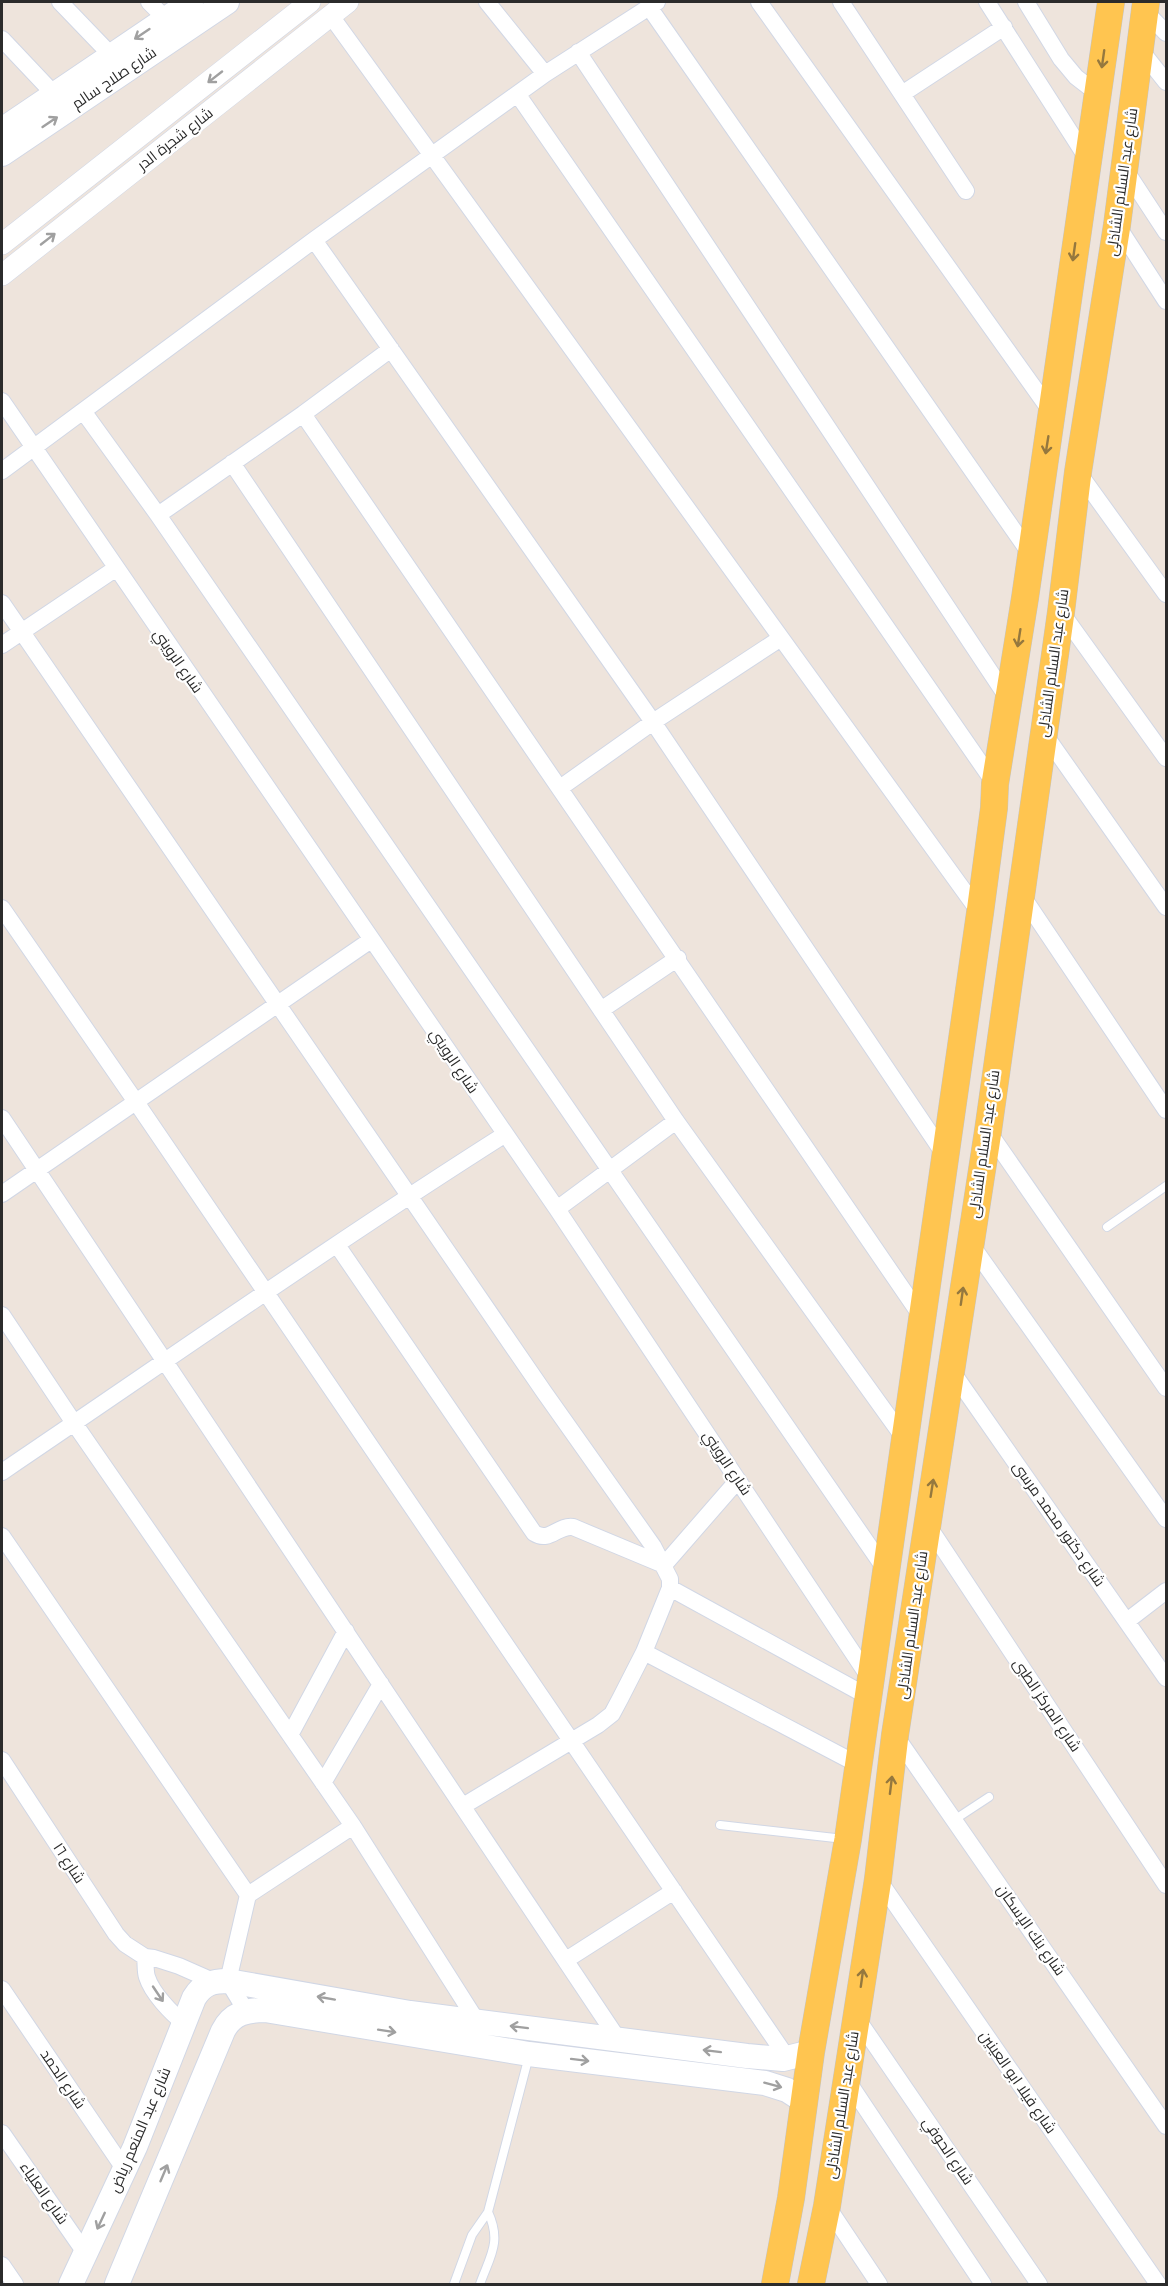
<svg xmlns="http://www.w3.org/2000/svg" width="1168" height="2286" viewBox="0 0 1168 2286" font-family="'Fira Sans Condensed',Cairo,sans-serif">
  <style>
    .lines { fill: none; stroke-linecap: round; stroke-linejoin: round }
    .service-casing { stroke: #d1d7e5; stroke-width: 10 }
    .minor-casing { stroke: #d1d7e5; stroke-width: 18 }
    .tertiary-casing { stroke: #d1d7e5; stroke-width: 22 }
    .secondary-casing { stroke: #d1d7e5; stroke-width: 26 }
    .primary-casing { stroke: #c4c4c4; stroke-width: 28 }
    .service { stroke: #fff; stroke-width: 8 }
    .minor { stroke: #fff; stroke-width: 16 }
    .tertiary { stroke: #fff; stroke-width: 21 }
    .secondary { stroke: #fff; stroke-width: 24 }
    .primary { stroke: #ffc550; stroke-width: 27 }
    .oneway { stroke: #a0a0a0 }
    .oneway2 { stroke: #95783e }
    .labels { text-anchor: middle; stroke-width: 4.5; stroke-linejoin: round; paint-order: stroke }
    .street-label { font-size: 15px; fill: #2b2b2b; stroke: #fff }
  </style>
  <rect width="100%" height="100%" fill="#eee4dc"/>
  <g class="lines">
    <g class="service-casing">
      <path id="service" d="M1107 1227 1166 1186
        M954 1820 989 1797
        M720 1825 844 1839
        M454 2284 472 2235 488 2212 529 2056
        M480 2284C490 2256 502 2242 488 2212"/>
    </g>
    <g class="minor-casing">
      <path id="minor" d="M60 2 111 55
        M149 2 165 18
        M487 2 545 74
        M759 2 1052 413
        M841 2 966 191
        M987 2 1088 160
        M1026 2 1061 59 1076 77 1098 94
        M649 7 1031 555
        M1145 11 1166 33
        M331 16 980 913
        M2 39 54 94
        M1139 48 1166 82
        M578 52 1009 700
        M902 94 1004 27
        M518 95 995 784
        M1124 168 1166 232
        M1117 225 1166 301
        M314 240 653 722 944 1154
        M2 401 557 1209 869 1677
        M83 411 158 515 885 1569
        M303 414 921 1316
        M232 463 676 1121 904 1438
        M2 471 314 240 545 74 657 2
        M1078 472 1166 594
        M158 515 303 414 391 349
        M2 603 544 1392 653 1546 670 1579V1588L644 1652 620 1699 612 1714 598 1725 463 1806
        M1061 612 1166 758
        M2 645 115 569
        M1043 732 1166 907
        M560 788 653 722 781 638
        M1021 894 1166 1110
        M2 908 136 1102 788 2059
        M601 1010 678 958
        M2 1118 618 2039
        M988 1131 1166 1388
        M2 1194 371 940
        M557 1209 676 1121
        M970 1243 1166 1519
        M337 1245 534 1533C550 1543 557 1525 573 1527L664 1565 738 1480
        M2 1315 74 1423 353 1826 478 2023
        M951 1370 1166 1678
        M2 1472C169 1359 334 1243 504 1135
        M927 1524 1166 1885
        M2 1536 248 1895
        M670 1588 867 1696
        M1127 1621 1166 1591
        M644 1652 857 1764
        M290 1735 346 1631
        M895 1735 1166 2126
        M2 1760 116 1934 125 1944 145 1957 154 1958 179 1966 213 1981
        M323 1783 381 1684
        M878 1879 1158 2284
        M145 1957C146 1963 145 1971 147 1977 152 1993 171 2013 184 2023
        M566 1960 674 1891
        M2 1989 125 2170
        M246 2011 228 1981 248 1895 353 1826
        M856 2017 1039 2284
        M847 2080 983 2284
        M2 2133 86 2254
        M827 2206 879 2284
        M2 2265 15 2284"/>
    </g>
    <g class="tertiary-casing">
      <path id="tertiary" d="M2 244 310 2
        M2 275 348 2"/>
    </g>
    <g class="secondary-casing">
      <path id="secondary" d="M2 130 191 2
        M2 154 227 2
        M71 2284 135 2147 194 1998C203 1983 213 1981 228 1981L410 2013 747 2056 783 2059 811 2052
        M117 2284 223 2031C232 2013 247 2010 265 2010L529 2054 765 2083 787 2090 804 2101"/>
    </g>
    <g class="primary-casing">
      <path id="primary" d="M775 2284 791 2198 811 2052 848 1839 980 913 994 808 995 784 1025 598 1111 2
        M811 2284 827 2206 878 1879 895 1735 988 1131 1061 612 1078 472 1117 225 1146 2"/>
    </g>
    <use href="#service" class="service"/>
    <use href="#minor" class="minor"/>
    <use href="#tertiary" class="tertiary"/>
    <use href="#secondary" class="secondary"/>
    <use href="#primary" class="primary"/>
  </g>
  <defs><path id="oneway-shaft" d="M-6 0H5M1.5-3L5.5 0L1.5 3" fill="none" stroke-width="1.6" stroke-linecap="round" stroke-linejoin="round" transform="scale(1.5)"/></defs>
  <g class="oneway">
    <use href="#oneway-shaft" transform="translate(142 34) rotate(146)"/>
    <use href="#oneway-shaft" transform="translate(215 77) rotate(142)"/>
    <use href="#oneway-shaft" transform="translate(50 122) rotate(-34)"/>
    <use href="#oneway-shaft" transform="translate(48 239) rotate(-38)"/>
    <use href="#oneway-shaft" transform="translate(158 1994) rotate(56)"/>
    <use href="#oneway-shaft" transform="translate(326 1998) rotate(-170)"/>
    <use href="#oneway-shaft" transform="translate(519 2027) rotate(-173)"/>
    <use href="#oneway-shaft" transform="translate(387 2031) rotate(9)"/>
    <use href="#oneway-shaft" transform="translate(712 2051) rotate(-173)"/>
    <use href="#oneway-shaft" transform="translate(580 2060) rotate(7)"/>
    <use href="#oneway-shaft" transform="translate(773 2085) rotate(15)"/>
    <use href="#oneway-shaft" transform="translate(164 2173) rotate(-67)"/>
    <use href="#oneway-shaft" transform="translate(101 2221) rotate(115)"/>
  </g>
  <g class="oneway2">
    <use href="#oneway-shaft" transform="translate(1103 59) rotate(98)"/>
    <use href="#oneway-shaft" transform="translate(1074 252) rotate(98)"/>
    <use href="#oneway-shaft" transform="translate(1047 445) rotate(99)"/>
    <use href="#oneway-shaft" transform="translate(1019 638) rotate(99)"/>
    <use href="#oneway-shaft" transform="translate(962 1296) rotate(-82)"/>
    <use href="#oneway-shaft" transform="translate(932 1488) rotate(-81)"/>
    <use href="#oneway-shaft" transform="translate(891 1785) rotate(-83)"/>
    <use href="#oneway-shaft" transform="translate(862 1978) rotate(-82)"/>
  </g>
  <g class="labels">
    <g class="street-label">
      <text transform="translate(114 78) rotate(-34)" y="5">شارع صلاح سالم</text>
      <text transform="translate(175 139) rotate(-38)" y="5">شارع شجرة الدر</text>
      <text transform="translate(1122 182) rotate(-82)" y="5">شارع عبد السلام الشاذلى</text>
      <text transform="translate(178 661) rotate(55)" y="5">شارع الرويني</text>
      <text transform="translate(1053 663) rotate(-82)" y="5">شارع عبد السلام الشاذلى</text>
      <text transform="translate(454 1061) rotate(56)" y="5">شارع الرويني</text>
      <text transform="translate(984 1144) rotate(-82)" y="5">شارع عبد السلام الشاذلى</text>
      <text transform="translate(727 1463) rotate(56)" y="5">شارع الرويني</text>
      <text transform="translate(1059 1524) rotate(55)" y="5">شارع دكتور محمد مرسى</text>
      <text transform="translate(912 1625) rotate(-82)" y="5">شارع عبد السلام الشاذلى</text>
      <text transform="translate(1047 1705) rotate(56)" y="5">شارع المركز الطبى</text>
      <text transform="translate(69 1863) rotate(57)" y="5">شارع ١٦</text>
      <text transform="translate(1031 1930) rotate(55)" y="5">شارع بنك الإسكان</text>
      <text transform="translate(63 2079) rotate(56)" y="5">شارع الحمد</text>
      <text transform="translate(1018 2082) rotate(55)" y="5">شارع فيلا ابو العينين</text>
      <text transform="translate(842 2105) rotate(-81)" y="5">شارع عبد السلام الشاذلى</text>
      <text transform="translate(140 2130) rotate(-67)" y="5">شارع عبد المنعم رياض</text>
      <text transform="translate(948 2151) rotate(56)" y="5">شارع الحوفي</text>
      <text transform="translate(44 2193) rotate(55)" y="5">شارع العلياء</text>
    </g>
  </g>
  <rect width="1168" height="2286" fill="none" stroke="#2b2b2b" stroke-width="6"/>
</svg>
